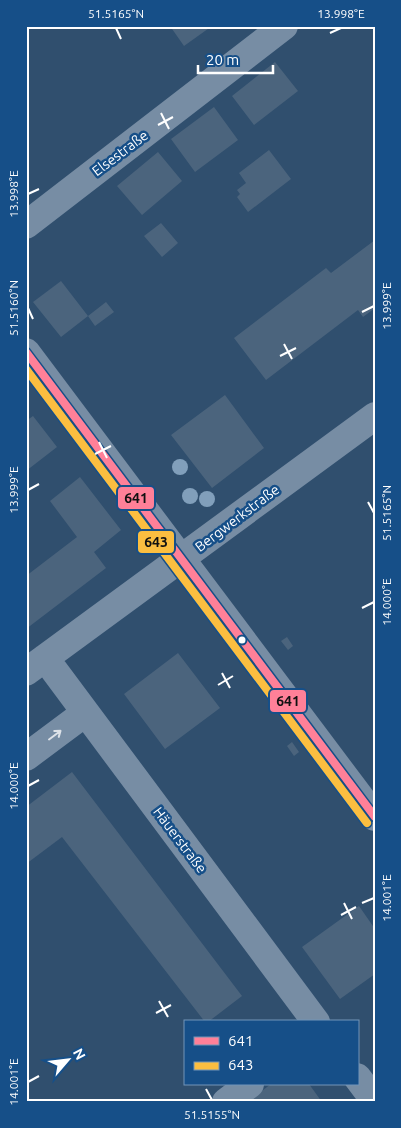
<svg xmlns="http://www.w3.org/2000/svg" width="401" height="1128" viewBox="0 0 401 1128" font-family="Ubuntu,sans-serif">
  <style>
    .building { fill: #4b647d }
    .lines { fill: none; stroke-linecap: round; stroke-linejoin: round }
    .minor { stroke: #778da4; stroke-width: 28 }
    .bus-1-casing { stroke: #164f88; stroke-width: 11 }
    .bus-2-casing { stroke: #164f88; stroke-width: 11 }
    .bus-1 { stroke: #ff8098; stroke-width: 8 }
    .bus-2 { stroke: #fbbe40; stroke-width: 8 }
    .tree { fill: #819fbb }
    .oneway { stroke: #dde2e8 }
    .ticks { fill: none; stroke: #fff; stroke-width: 2 }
    .bus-dot { fill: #fff; stroke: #164f88; stroke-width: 2 }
    .labels { text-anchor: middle; stroke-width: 5; stroke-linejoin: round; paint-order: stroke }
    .street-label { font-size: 14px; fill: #fff; stroke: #164f88 }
    .line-badge { stroke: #164f88; stroke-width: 2 }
    .pale-badge-label { font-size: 14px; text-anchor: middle; font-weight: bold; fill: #111 }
    .neatline { fill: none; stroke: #fff; stroke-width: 2 }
    .ticks-label { font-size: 12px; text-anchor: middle; fill: #fff }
  </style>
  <rect width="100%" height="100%" fill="#304f6e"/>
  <path class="building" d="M170 26H212L184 46Z
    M275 62 298 91 254 125 232 96Z
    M214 107 238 140 195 172 171 139Z
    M269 150 291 179 248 212 237 197 240 194 237 190 246 183 239 173Z
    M158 152 182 181 142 215 117 186Z
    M161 223 178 243 162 257 144 236Z
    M375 240V308L363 317 358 310 266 380 234 338 326 268 331 273Z
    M61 281 88 316 61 337 33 302Z
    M106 302 114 312 95 326 88 316Z
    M225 395 264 448 212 488 171 435Z
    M33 416 57 447 26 471V421Z
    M80 477 121 530 94 552 106 568 26 629V576L77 537 50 501Z
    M287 637 293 646 288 650 281 641Z
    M178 653 220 708 165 749 124 694Z
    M292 742 299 752 294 756 287 746Z
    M72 772 242 996 208 1022H205L62 837 26 864V807Z
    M359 906 375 929V974L340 999 302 947Z
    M271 1084H309L322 1102H247Z"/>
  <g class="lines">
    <path class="minor" d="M26 225 284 26
      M26 352 375 817
      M45 658 316 1022
      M26 672 375 416
      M26 757 85 713
      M357 1077 375 1101
      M226 1102 250 1084"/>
    <g class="bus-1-casing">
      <path id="bus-1" d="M26 352 375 817"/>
    </g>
    <g class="bus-2-casing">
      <path id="bus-2" d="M26 369 367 823"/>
    </g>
    <use href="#bus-1" class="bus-1"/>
    <use href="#bus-2" class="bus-2"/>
  </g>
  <g class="tree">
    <circle cx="180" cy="467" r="8"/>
    <circle cx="190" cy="496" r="8"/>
    <circle cx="207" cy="499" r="8"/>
  </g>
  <defs><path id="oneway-shaft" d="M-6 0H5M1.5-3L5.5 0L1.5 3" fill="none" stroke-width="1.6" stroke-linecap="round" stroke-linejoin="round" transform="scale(1.25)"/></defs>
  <use class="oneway" href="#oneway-shaft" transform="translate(55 735) rotate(-37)"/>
  <path class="ticks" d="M116 28 121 39M330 33 341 28M161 113 169 129M158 125 173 117M28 194 39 189M28 308 33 319M362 312 374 306M284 344 292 359M280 356 296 348M99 442 107 458M95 454 111 446M28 490 39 484M368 502 374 513M362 608 374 602M222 673 230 688M218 685 233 676M28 786 39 780M344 903 352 919M362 903 374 898M341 915 356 907M159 1001 168 1017M156 1013 171 1005M28 1082 39 1076M206 1089 212 1100"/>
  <circle class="bus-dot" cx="242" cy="640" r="4.5"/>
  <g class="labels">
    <g class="street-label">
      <text transform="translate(120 153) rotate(-37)" y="5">Elsestraße</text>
      <text transform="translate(237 518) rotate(-37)" y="5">Bergwerkstraße</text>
      <text transform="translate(180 840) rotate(53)" y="5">Häuerstraße</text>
    </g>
  </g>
  <g class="line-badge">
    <rect x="117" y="486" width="38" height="24" rx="5" fill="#ff8098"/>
    <rect x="137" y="530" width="38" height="24" rx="5" fill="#fbbe40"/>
    <rect x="269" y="689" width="38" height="24" rx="5" fill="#ff8098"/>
  </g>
  <g class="pale-badge-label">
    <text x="136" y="503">641</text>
    <text x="156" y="547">643</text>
    <text x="288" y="706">641</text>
  </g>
  <rect width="401" height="1128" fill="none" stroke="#164f88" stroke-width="55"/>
  <rect x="184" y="1020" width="175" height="65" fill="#164f88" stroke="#7395b8"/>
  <rect x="194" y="1037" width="25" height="8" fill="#ff8098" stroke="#7395b8"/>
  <text x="228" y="1046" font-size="15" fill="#ffffff">641</text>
  <rect x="194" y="1062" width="25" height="8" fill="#fbbe40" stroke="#7395b8"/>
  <text x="228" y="1070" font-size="15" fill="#ffffff">643</text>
  <g transform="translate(68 1060) rotate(62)" stroke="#164f88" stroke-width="4" paint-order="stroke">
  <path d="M0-4L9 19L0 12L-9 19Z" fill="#ffffff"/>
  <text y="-8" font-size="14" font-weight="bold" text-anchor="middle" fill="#ffffff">N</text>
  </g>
  <path d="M198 65v8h75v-8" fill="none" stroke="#ffffff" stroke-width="2.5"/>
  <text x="206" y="65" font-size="15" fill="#ffffff" stroke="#164f88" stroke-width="4" paint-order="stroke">20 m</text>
  <rect x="28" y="28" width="346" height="1072" class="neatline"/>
  <g class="ticks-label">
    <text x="116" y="18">51.5165°N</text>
    <text x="341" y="18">13.998°E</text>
    <text transform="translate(14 194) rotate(-90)" y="4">13.998°E</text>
    <text transform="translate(387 306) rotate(-90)" y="4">13.999°E</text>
    <text transform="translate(14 308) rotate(-90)" y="4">51.5160°N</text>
    <text transform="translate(14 490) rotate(-90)" y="4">13.999°E</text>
    <text transform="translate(387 513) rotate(-90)" y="4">51.5165°N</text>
    <text transform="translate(387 602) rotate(-90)" y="4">14.000°E</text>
    <text transform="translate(14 786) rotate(-90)" y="4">14.000°E</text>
    <text transform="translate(387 898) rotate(-90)" y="4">14.001°E</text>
    <text transform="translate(14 1082) rotate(-90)" y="4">14.001°E</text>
    <text x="212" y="1119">51.5155°N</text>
  </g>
</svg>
